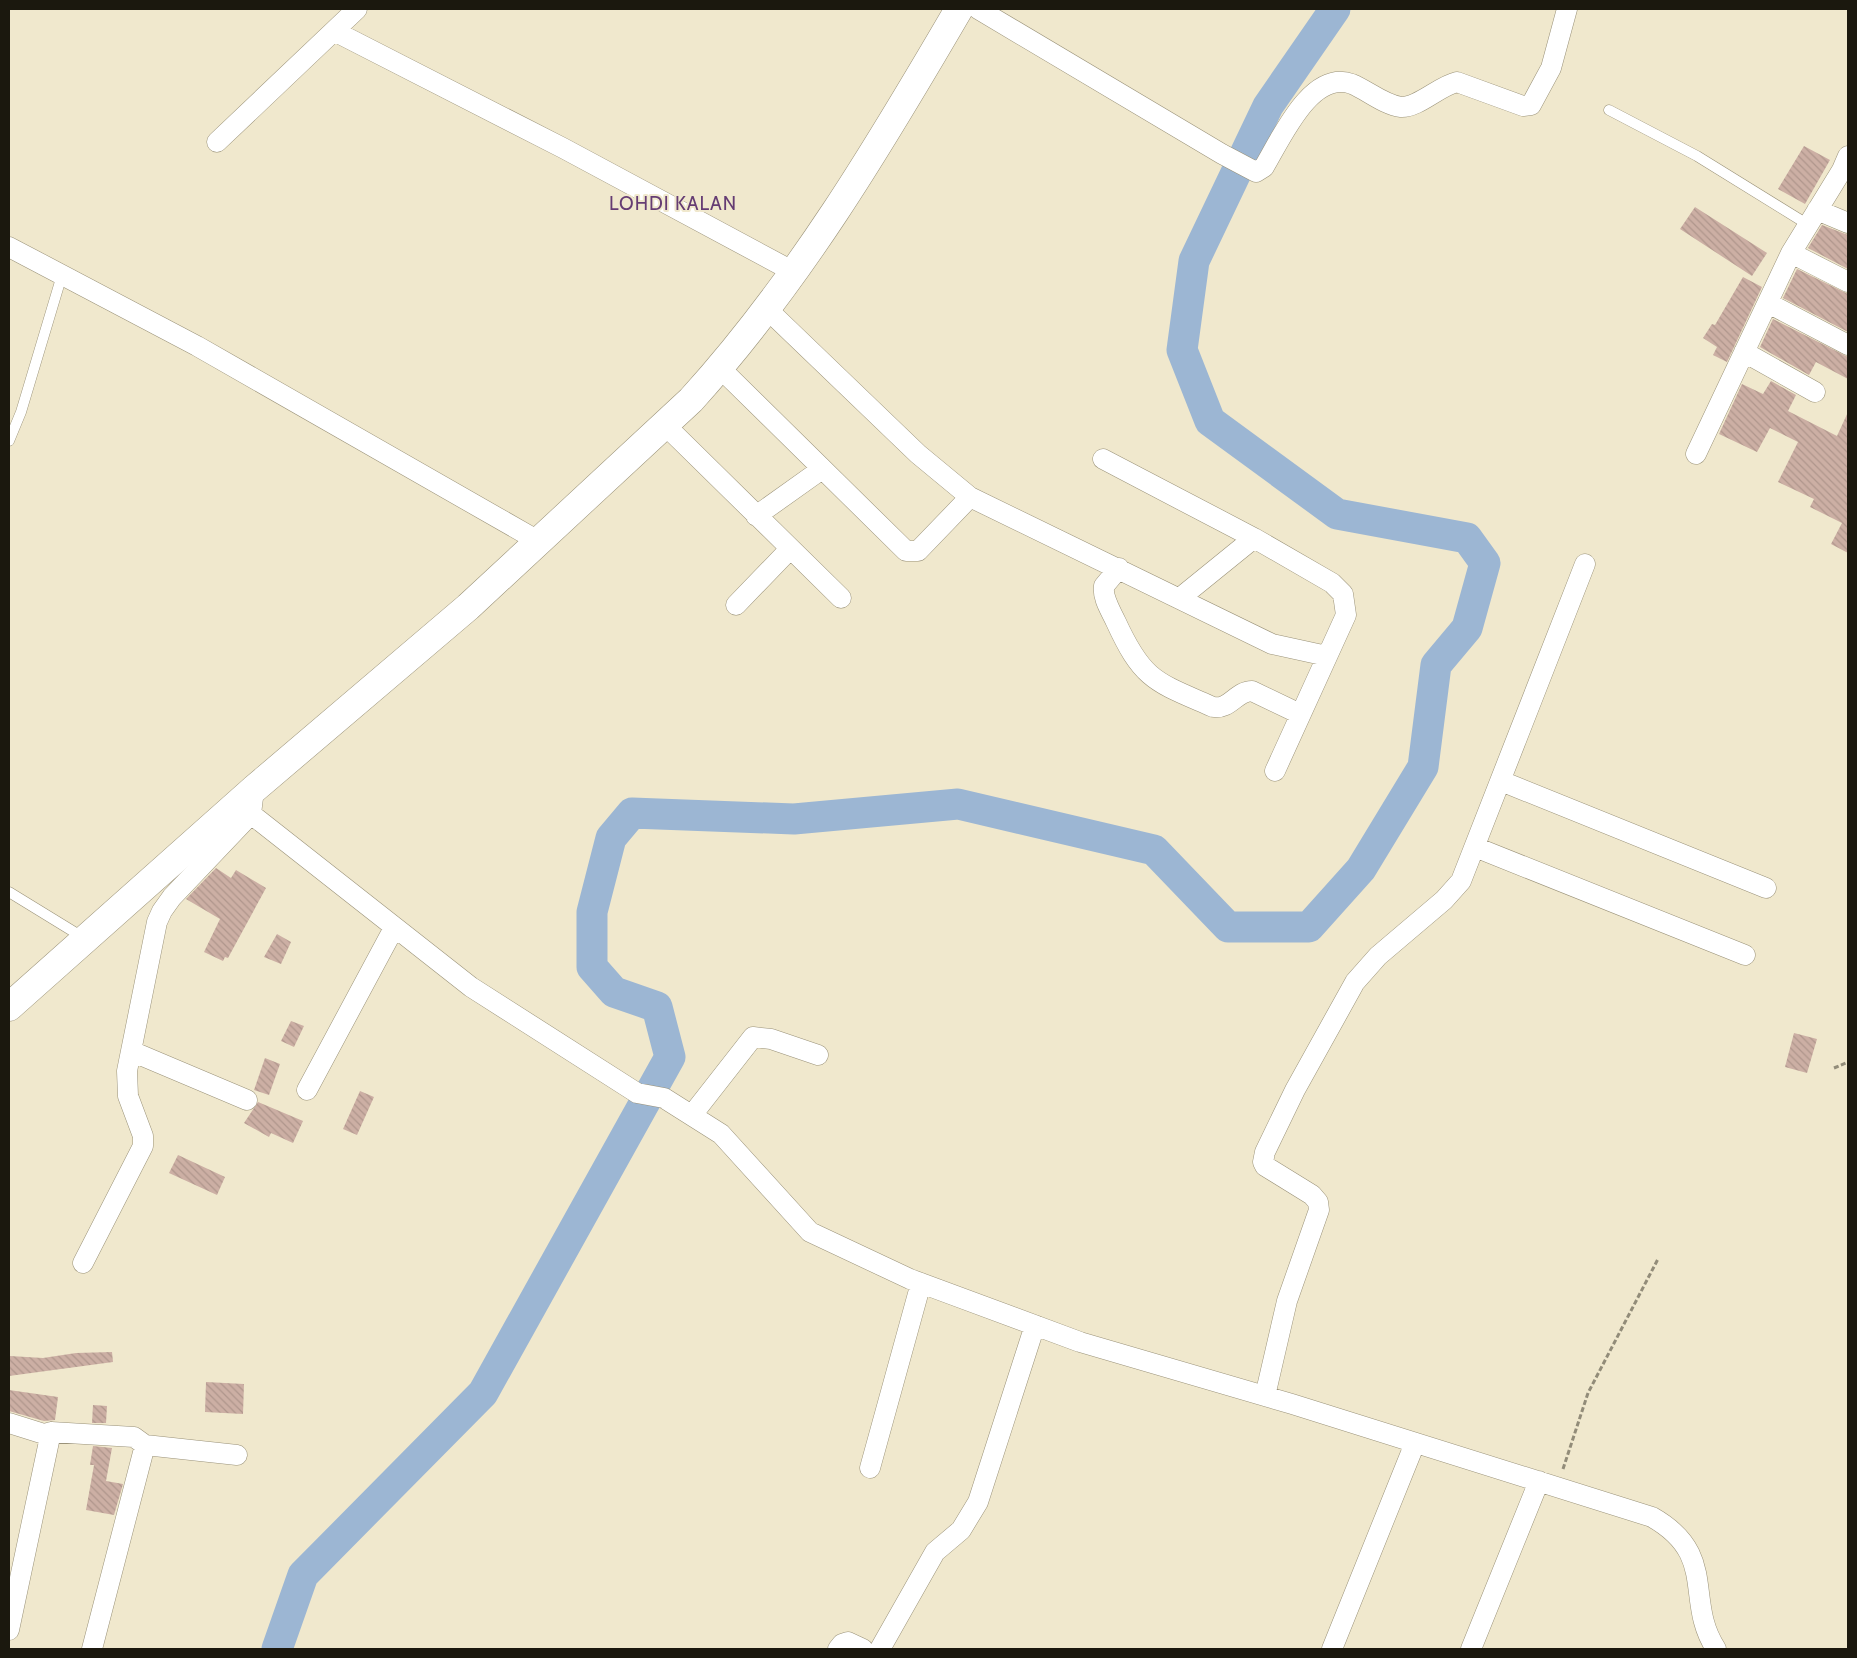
<svg xmlns="http://www.w3.org/2000/svg" width="1857" height="1658" viewBox="0 0 1857 1658" font-family="Cabin,sans-serif">
  <style>
    .lines { fill: none; stroke-linecap: round; stroke-linejoin: round }
    .river { stroke: #9cb6d3; stroke-width: 31 }
    .building { fill: url(#building-back-hatch) }
    .lane-casing { stroke: #9a9279; stroke-width: 11 }
    .street-casing { stroke: #9a9279; stroke-width: 21 }
    .secondary-casing { stroke: #9a9279; stroke-width: 29 }
    .path { stroke: #928c79; stroke-width: 3; stroke-dasharray: 5 2.5; stroke-linecap: butt }
    .lane { stroke: #fff; stroke-width: 10 }
    .street { stroke: #fff; stroke-width: 20 }
    .secondary { stroke: #fff; stroke-width: 28 }
    .labels { text-anchor: middle; stroke-width: 4; stroke-linejoin: round; paint-order: stroke }
    .quarter-label { font-size: 19px; letter-spacing: 1px; fill: #653c73; stroke: #f0e8cd }
  </style>
  <defs>
    <pattern id="building-back-hatch" width="6" height="6" patternUnits="userSpaceOnUse" patternTransform="scale(1.25)"><rect width="6" height="6" fill="#ccafa4"/><path d="M-1 5l2 2M0 0l6 6M5-1l2 2" fill="none" stroke="#af968c"/></pattern>
  </defs>
  <rect width="100%" height="100%" fill="#f0e8cd"/>
  <g class="lines">
    <path class="river" d="M277 1649 303 1575 483 1393 670 1057 657 1007 614 992 592 967V912L611 838 632 813 794 819 958 804 1154 850 1228 927H1309L1361 869 1423 767 1436 665 1467 628 1485 563 1467 538 1337 514 1210 421 1182 350 1194 261 1268 106 1335 9"/>
  </g>
  <path class="building" d="M1804 146 1830 160 1805 204 1778 189Z
    M1695 207 1767 253 1752 276 1680 229Z
    M1822 225 1848 235V269L1808 248Z
    M1797 269 1848 294V332L1783 298Z
    M1743 277 1762 287 1727 362 1713 355 1717 347 1703 338 1712 324 1715 325Z
    M1773 319 1848 357V379L1816 362 1809 375 1760 347Z
    M1771 381 1796 395 1788 411 1837 436 1848 412V553L1831 544 1842 523 1810 507 1814 499 1778 482 1798 442 1770 428 1757 452 1719 434 1742 384 1763 394Z
    M216 868 231 878 236 870 266 888 228 958 225 957 223 961 204 952 220 919 186 899Z
    M277 934 291 942 281 964 264 957Z
    M291 1021 304 1026 294 1047 281 1041Z
    M1794 1033 1817 1039 1807 1073 1785 1067Z
    M265 1058 280 1064 269 1095 254 1090Z
    M360 1091 374 1097 357 1135 343 1129Z
    M258 1102 303 1121 293 1143 271 1133 269 1137 244 1123Z
    M178 1155 225 1177 217 1195 169 1173Z
    M112 1352 113 1362 9 1376 10 1356 43 1358 76 1353Z
    M206 1382 244 1384 243 1414 205 1412Z
    M9 1390 58 1397 55 1420 44 1421 9 1411Z
    M93 1405 107 1406 106 1423H92Z
    M93 1446 112 1448 106 1481 123 1484 114 1515 86 1510 94 1465H90Z"/>
  <g class="lines">
    <g class="lane-casing">
      <path id="lane" d="M1609 110 1697 156 1807 224
        M9 441 21 412 62 275
        M9 892 84 938"/>
    </g>
    <g class="street-casing">
      <path id="street" d="M978 9 1222 154 1256 172 1264 167C1281 139 1311 69 1352 84 1367 90 1384 105 1401 107 1418 108 1439 86 1457 82L1523 106 1531 105 1551 68 1567 9
        M334 31 563 148 794 272
        M217 142 357 9
        M1817 210 1848 223
        M9 247 197 346 540 542
        M1791 253 1848 282
        M1768 303 1848 345
        M767 309 918 454 970 497 1272 644 1327 656
        M1744 352 1815 392
        M720 368 906 551H918L970 497
        M665 425 841 598
        M1696 454 1791 253 1842 170 1848 156
        M1103 459 1254 538 1332 583 1343 594 1346 615 1275 771
        M756 516 822 469
        M1119 568 1104 586C1102 598 1111 611 1116 622 1143 681 1156 682 1213 707 1230 710 1236 691 1252 691L1300 714
        M1180 598 1254 538
        M736 605 790 549
        M1501 781 1766 888
        M254 789 251 814 471 987 637 1093 664 1098 721 1134 810 1232 910 1279 1080 1342 1292 1404 1652 1517C1719 1555 1684 1600 1716 1649
        M1475 847 1745 955
        M131 1051 247 1100
        M307 1090 394 928
        M692 1115 753 1037 771 1039 818 1055
        M83 1263 143 1146V1136L128 1096 127 1071 157 922 162 911 172 897 251 814
        M1265 1396 1287 1301 1319 1210 1318 1202 1312 1195 1265 1166 1263 1162 1265 1152 1295 1090 1355 982 1378 956 1444 900 1461 881 1585 564
        M9 1423 44 1434 51 1432 134 1437 145 1445 237 1455
        M870 1468 921 1283
        M9 1630 51 1432
        M92 1649 145 1445
        M838 1649 842 1644 848 1642 863 1649
        M880 1649 935 1552 961 1530 978 1502 1035 1325
        M1332 1649 1415 1443
        M1471 1649 1539 1481"/>
    </g>
    <g class="secondary-casing">
      <path id="secondary" d="M9 1007 254 789 468 607 691 400C798 282 879 146 959 9"/>
    </g>
    <path class="path" d="M1834 1068 1848 1062
      M1563 1469 1588 1393 1658 1259"/>
    <use href="#lane" class="lane"/>
    <use href="#street" class="street"/>
    <use href="#secondary" class="secondary"/>
  </g>
  <g class="labels">
    <g class="quarter-label">
      <text x="673" y="210">LOHDI KALAN</text>
    </g>
  </g>
  <rect width="1857" height="1658" fill="none" stroke="#1b180e" stroke-width="20"/>
</svg>
